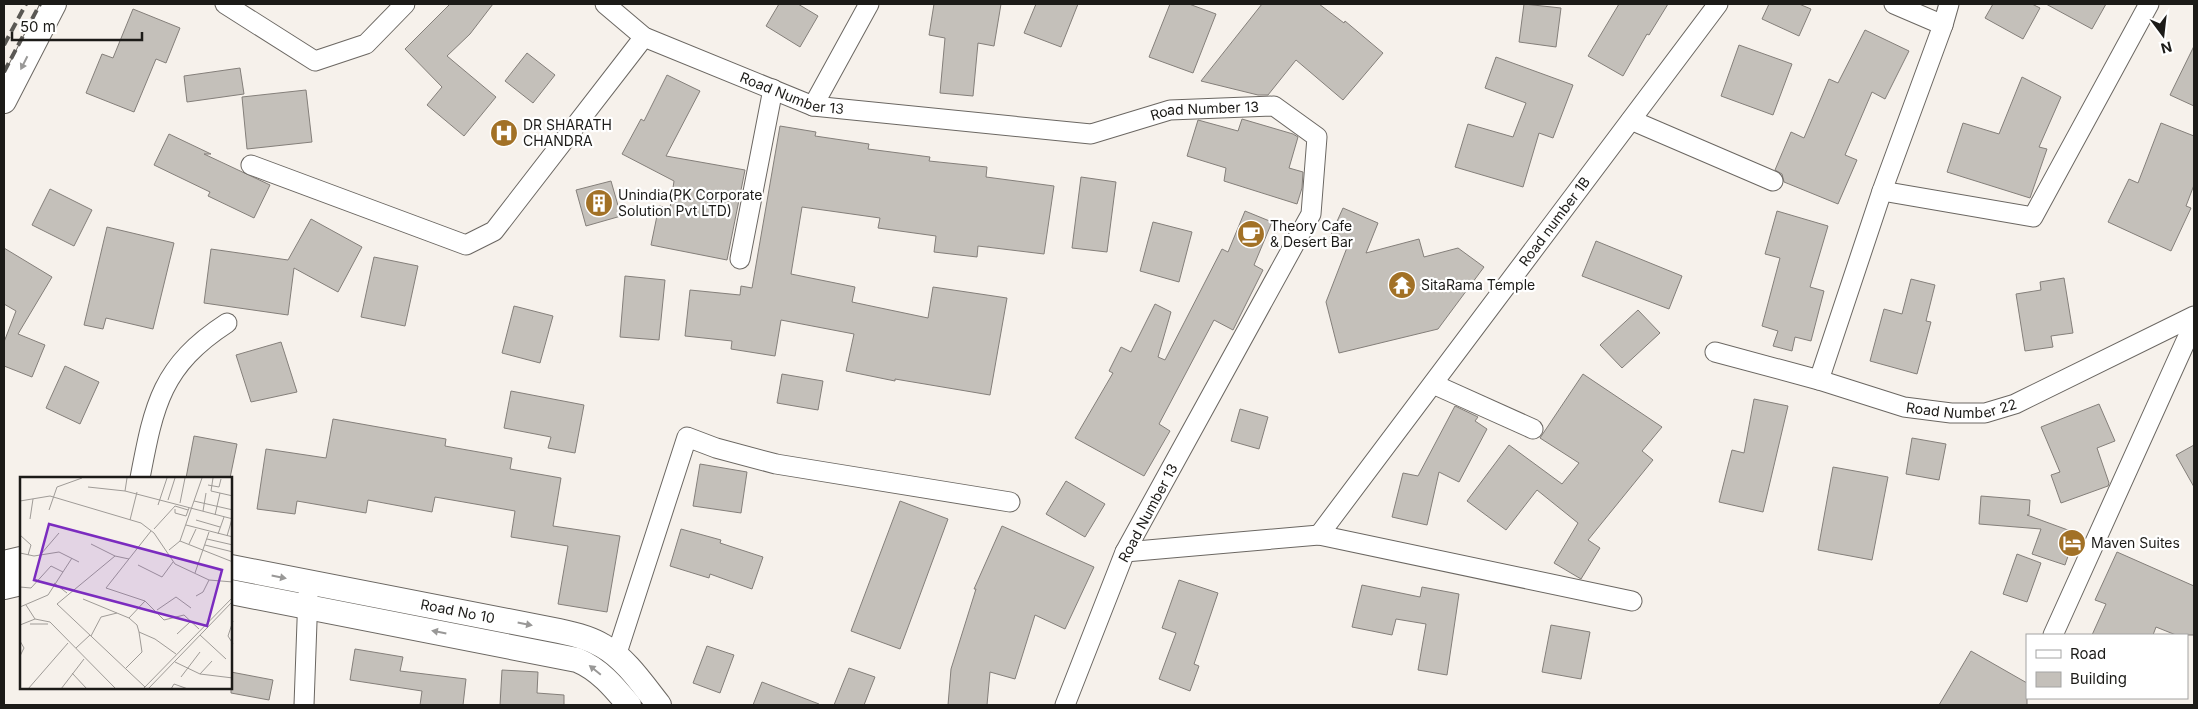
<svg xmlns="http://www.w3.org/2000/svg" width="2198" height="709" viewBox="0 0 2198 709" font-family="Inter,sans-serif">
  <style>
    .building { fill: #c4c0ba; stroke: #847f7a }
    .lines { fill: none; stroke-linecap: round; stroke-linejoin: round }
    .minor-casing { stroke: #6b6762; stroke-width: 21 }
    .major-casing { stroke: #6b6762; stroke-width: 26 }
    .minor { stroke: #fff; stroke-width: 19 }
    .major { stroke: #fff; stroke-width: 24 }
    .rail { stroke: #5a5854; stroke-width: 4; stroke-dasharray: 10 5; stroke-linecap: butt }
    .oneway { fill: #999897 }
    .labels { text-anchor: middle; stroke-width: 4.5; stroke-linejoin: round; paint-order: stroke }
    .street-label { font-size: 14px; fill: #1c1b18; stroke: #fff }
    .poi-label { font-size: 14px; fill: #1c1b18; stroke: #fff; text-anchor: start }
    .inset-road { fill: none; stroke: #9f9b97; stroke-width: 1 }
    .view { fill: #7b2cbf; fill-opacity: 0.15; stroke: #7b2cbf; stroke-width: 2.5 }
    .inset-edge { fill: none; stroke: #1c1b18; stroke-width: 2.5 }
  </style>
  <rect width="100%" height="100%" fill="#f6f1eb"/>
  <path class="building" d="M450 4H493L470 34 447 56 496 97 464 136 427 105 442 87 405 49Z
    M779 4H798L818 16 800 47 766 26Z
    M934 4H1001L994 46 978 43 973 96 940 93 945 38 929 35Z
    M1036 4H1078L1061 47 1024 33Z
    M1170 4H1189L1216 14 1193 73 1149 57Z
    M1262 4H1319L1344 23 1345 21 1383 53 1343 100 1296 60 1268 95H1258L1201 81Z
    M1524 4 1561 8 1556 47 1519 42Z
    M1619 4H1668L1649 35 1647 34 1623 76 1588 56Z
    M1769 4H1799L1811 9 1799 36 1762 19Z
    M1993 4H2032L2040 8 2023 39 1985 18Z
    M2046 4H2106L2092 29Z
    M133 9 180 28 166 63 156 59 134 112 86 93 102 54 113 58Z
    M1865 30 1909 51 1885 99 1872 92 1845 155 1857 160 1838 204 1784 182 1782 174 1775 170 1791 132 1804 138 1829 79 1838 83Z
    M1739 45 1792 64 1773 115 1721 96Z
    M2194 46V106L2170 95Z
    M527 53 555 75 533 103 505 81Z
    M1496 57 1573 85 1553 138 1539 133 1523 187 1455 167 1468 124 1513 137 1526 103 1485 88Z
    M240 68 244 94 187 102 184 76Z
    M667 75 700 91 666 156 745 170 727 260 651 245 659 206 670 208 674 181 622 154 641 119 644 121Z
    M2022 77 2061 97 2039 147 2047 149 2030 198 1947 172 1963 123 1999 134Z
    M306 90 312 142 247 149 242 97Z
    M1242 119 1293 134 1298 137 1289 168 1303 172 1302 188 1297 204 1224 181 1226 168 1187 156 1198 120 1238 131Z
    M2161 123 2194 136V185L2186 206 2191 208 2171 251 2108 222 2129 179 2138 183Z
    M780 126 816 132 815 136 869 144 868 149 930 157 929 161 987 167 986 177 1054 186 1044 254 978 246 977 257 934 252 936 236 878 228 880 218 802 207 791 274 855 287 852 302 928 318 933 287 1007 298 990 395 895 379V381L846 371 854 334 781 320 775 356 731 349 732 341 685 336 690 290 740 295 741 286 752 288Z
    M169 134 211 154H204L270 185 254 218 208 196 210 192 154 165Z
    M1081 177 1116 182 1107 252 1072 248Z
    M611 181 621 216 586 226 576 190Z
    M50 189 92 210 74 246 32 225Z
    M1343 208 1378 223 1366 253 1419 239 1424 257 1458 248 1484 267 1438 329 1339 353 1326 302 1348 245 1330 237Z
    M1245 211 1272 222 1254 265 1263 270 1233 330 1214 320 1159 424 1170 431 1144 476 1075 438 1113 373 1109 371 1121 347 1131 352 1155 304 1171 312 1158 357 1165 360 1222 249 1228 252Z
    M1777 211 1828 226 1810 287 1824 291 1811 341 1795 337 1792 351 1773 346 1778 331 1762 326 1780 258 1765 254Z
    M311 219 362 247 338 292 294 268 288 315 204 303 211 249 288 260Z
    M1153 222 1192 232 1179 282 1140 271Z
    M107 227 174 243 153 329 106 318 103 329 84 325Z
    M1596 241 1682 276 1669 309 1582 276Z
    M4 248 52 277 18 334 45 345 32 377 4 366V342L16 311 4 304Z
    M374 257 418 266 405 326 361 317Z
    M625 276 665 280 659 340 620 337Z
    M2064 278 2073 333 2051 336 2053 347 2025 351 2016 294 2041 290 2040 282Z
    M1911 279 1935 285 1926 321 1931 322 1917 374 1870 361 1884 309 1902 314Z
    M514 306 553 316 540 363 502 353Z
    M1638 310 1660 333 1622 368 1600 345Z
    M281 342 297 392 251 402 236 355Z
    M65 366 99 382 80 424 46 408Z
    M782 374 823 381 818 410 777 403Z
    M1583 374 1662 427 1642 451 1653 460 1588 540 1600 548 1581 579 1554 563 1578 523 1537 490 1506 530 1467 501 1509 445 1562 484 1579 463 1540 438Z
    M511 391 584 405 575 453 548 448 551 437 504 428Z
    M1754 399 1788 406 1763 512 1719 502 1732 450 1744 453Z
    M2099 404 2115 441 2097 448 2109 483 2108 486 2061 503 2051 475 2060 472 2041 427Z
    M1455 406 1478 417 1475 421 1487 429 1459 482 1439 472 1427 525 1392 517 1403 473 1418 476Z
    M1240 409 1268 417 1259 449 1231 441Z
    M333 419 446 439 445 446 512 458 510 469 561 478 553 526 620 536 607 612 558 604 568 546 511 537 515 511 435 497 432 512 368 500 366 513 297 501 295 514 257 509 266 449 326 458Z
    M194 436 237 444 230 478H186Z
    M1912 438 1946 444 1939 480 1906 474Z
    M2194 445V487L2176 455Z
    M700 464 747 472 741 513 693 506Z
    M1833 467 1888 477 1872 560 1818 550Z
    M1066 481 1105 504 1085 537 1046 514Z
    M1981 496 2030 500 2029 515H2027L2076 533 2065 565 2032 554 2041 529 1979 524Z
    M900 501 948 519 900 649 851 631Z
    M1002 526 1094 567 1065 629 1035 615 1015 679 990 672 987 705H948L951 669 976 589H974Z
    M681 529 721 540 720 543 763 557 752 589 710 574 709 578 670 566Z
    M2117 552 2194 586V635H2176L2156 627 2153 635H2092L2106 604 2095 600Z
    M2017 554 2041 563 2027 602 2003 594Z
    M1179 580 1218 593 1194 664 1199 666 1190 691 1159 679 1176 633 1162 628Z
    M1362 585 1420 597 1422 587 1459 594 1447 675 1418 670 1426 624 1396 619 1392 635 1352 627Z
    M1551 625 1590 632 1581 679 1542 672Z
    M707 646 734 655 720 693 693 683Z
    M355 649 403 657 400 671 466 679 463 705H420L422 691 350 680Z
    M1971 651 2027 683V705H1939Z
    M849 668 875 677 864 705H834Z
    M502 670 538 672 537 693 564 695V705H500Z
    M231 672 273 680 269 700 231 693Z
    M762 682 819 704V705H753Z"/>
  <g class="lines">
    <g class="minor-casing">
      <g id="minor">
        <path d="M225 4 315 61 366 44 405 4"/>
        <path id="s1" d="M605 4 644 37 813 106 1091 134 1170 110 1274 106 1317 137 1311 214 1125 552 1065 705"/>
        <path d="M1894 4 1943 25"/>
        <path d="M813 106 869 4"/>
        <path d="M1631 120 1773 181"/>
        <path d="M251 165 466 245 494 231 644 37"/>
        <path d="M1882 191 2033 217 2149 4"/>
        <path d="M740 259 773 89"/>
        <path id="s2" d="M1715 352 1819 380 1904 407 1951 413H1985L2015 404 2194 316"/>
        <path d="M1819 380 1882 191 1943 25 1949 4"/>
        <path d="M1433 384 1533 429"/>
        <path d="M140 478C154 405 161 366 227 323"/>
        <path id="s3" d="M1319 535 1718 4"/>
        <path d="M1125 552 1319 535 1632 601"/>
        <path d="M2053 635 2194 323"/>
        <path d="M616 656 687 437 716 448 776 464 1010 502"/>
        <path d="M304 705 308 594"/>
      </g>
    </g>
    <g class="major-casing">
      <g id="major">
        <path d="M4 101 54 4"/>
        <path d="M4 563 21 559"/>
        <path id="s4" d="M231 567 559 631C574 634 590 638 603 646 626 659 643 685 659 705"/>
        <path d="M4 587 21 583"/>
        <path d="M231 592 577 660C599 669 614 687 629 705"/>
      </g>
    </g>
    <use href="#minor" class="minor"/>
    <use href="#major" class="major"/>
    <path class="rail" d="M4 45 26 4
      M4 72 40 4"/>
  </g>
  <defs><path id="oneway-solid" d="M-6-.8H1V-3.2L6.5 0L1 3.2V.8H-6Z" transform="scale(1.25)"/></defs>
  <g class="oneway">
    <use href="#oneway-solid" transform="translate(24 63) rotate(117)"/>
    <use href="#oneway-solid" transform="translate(279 577) rotate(11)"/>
    <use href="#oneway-solid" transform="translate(525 624) rotate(11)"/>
    <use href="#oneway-solid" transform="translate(439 632) rotate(-169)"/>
    <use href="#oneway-solid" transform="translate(595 670) rotate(-141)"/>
  </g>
  <defs>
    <g id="hospital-disc" transform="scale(1.4375)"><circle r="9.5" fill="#a27126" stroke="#fff"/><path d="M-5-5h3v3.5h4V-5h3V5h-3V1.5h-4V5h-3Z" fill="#fff"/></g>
    <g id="building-disc" transform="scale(1.4375)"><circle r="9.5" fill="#a27126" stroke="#fff"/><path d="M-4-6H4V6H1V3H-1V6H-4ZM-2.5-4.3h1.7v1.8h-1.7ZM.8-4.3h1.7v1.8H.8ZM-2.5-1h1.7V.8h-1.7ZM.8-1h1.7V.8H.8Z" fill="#fff"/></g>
    <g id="cafe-disc" transform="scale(1.4375)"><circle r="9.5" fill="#a27126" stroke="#fff"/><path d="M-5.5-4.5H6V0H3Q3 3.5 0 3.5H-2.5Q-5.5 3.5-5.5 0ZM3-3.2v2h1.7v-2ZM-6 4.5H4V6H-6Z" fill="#fff"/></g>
    <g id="temple-disc" transform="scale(1.4375)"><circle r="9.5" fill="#a27126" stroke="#fff"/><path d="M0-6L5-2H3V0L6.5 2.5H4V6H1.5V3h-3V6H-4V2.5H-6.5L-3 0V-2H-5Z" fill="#fff"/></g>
    <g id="hotel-disc" transform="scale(1.4375)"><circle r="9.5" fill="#a27126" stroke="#fff"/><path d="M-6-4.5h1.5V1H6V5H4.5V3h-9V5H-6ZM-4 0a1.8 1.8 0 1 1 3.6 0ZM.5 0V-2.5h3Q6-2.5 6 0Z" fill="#fff"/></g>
  </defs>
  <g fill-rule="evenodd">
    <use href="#hospital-disc" x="504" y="133"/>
    <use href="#building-disc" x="599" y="203"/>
    <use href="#cafe-disc" x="1251" y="234"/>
    <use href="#temple-disc" x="1402" y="285"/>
    <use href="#hotel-disc" x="2072" y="543"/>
  </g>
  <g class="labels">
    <g class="street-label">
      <text dy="5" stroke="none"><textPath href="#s1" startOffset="210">Road Number 13</textPath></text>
      <text dy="5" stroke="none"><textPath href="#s1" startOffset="630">Road Number 13</textPath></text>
      <text dy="5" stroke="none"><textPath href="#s3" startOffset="392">Road number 1B</textPath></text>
      <text dy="5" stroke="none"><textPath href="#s2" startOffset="255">Road Number 22</textPath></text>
      <text transform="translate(1148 513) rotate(-62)" y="5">Road Number 13</text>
      <text dy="5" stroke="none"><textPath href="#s4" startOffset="231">Road No 10</textPath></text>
    </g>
    <g class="poi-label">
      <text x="523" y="130">DR SHARATH<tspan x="523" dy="16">CHANDRA</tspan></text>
      <text x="618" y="200">Unindia(PK Corporate<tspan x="618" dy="16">Solution Pvt LTD)</tspan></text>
      <text x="1270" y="231">Theory Cafe<tspan x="1270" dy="16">&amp; Desert Bar</tspan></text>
      <text x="1421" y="290">SitaRama Temple</text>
      <text x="2091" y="548">Maven Suites</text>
    </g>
  </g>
  <g transform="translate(20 477)">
    <rect width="212" height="212" fill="#f6f1eb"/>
    <path class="inset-road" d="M107 1 105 14 213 42M193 1 191 14 213 19M188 8 199 10 201 2M68 10 105 14M148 23 155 1M0 24 30 19 121 46 134 56 155 87 189 103 213 105M174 24 213 33M160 26 165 1M138 28 147 1M155 32V36L166 39 169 31M29 33 37 10 62 1M183 34 186 16M195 38 200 16M10 42 13 22M110 43 117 15M176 43 200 50M166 48 213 60M134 52 155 29 168 33M131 54 86 111 125 124 144 143 164 138 179 152M198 57 204 40M0 58 11 68 8 78M207 59 212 42M187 62 213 68M160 64 213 85M71 67 95 79 109 82M169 67 176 52M185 68 213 75M149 73 160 64 182 1M0 76 14 79 39 75 59 85M21 77 39 56M95 79 37 127 125 210M118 88 142 100 153 85M175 96 189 55M34 106 47 116M0 110 11 111 31 89 43 95M176 119 183 115 189 103M63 122 109 141 117 148 119 155 135 162 156 177M6 128 15 142M0 130 28 118 52 81M137 133 156 120 171 131M109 141 125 124M213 144 208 159 213 167M10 147H28M0 148 15 142 30 145 96 212M157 157 170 145M180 158 206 182M71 159 81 140 97 136M0 164 4 171 0 179M56 171 70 158M155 185 180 197 213 201M106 191 122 175 119 155M52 196 67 212M180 197 192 184M161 200 180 175M8 212 48 166M41 212 64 182M123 212 213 120M128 212 213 124M151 212 154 207 168 212"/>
    <path class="view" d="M29 47 202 93 187 149 14 103Z"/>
    <rect width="212" height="212" class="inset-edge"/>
  </g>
  <rect width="2198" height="709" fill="none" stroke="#1c1b18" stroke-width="10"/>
  <rect x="2026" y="634" width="162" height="65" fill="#ffffff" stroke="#a4a4a3"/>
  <rect x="2036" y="650" width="25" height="8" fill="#ffffff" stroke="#a4a4a3"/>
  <text x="2070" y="659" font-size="15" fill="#1c1b18">Road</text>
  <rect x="2036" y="672" width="25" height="15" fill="#c4c0ba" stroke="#a4a4a3"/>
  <text x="2070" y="684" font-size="15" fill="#1c1b18">Building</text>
  <g transform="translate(2163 35) rotate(165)" stroke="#ffffff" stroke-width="4" paint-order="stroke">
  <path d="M0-4L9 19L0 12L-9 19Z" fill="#1c1b18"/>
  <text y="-8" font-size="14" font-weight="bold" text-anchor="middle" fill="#1c1b18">N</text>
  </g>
  <path d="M12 32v8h130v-8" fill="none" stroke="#1c1b18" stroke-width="2.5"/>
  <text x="20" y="32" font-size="15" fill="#1c1b18" stroke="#ffffff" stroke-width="4" paint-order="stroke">50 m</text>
</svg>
